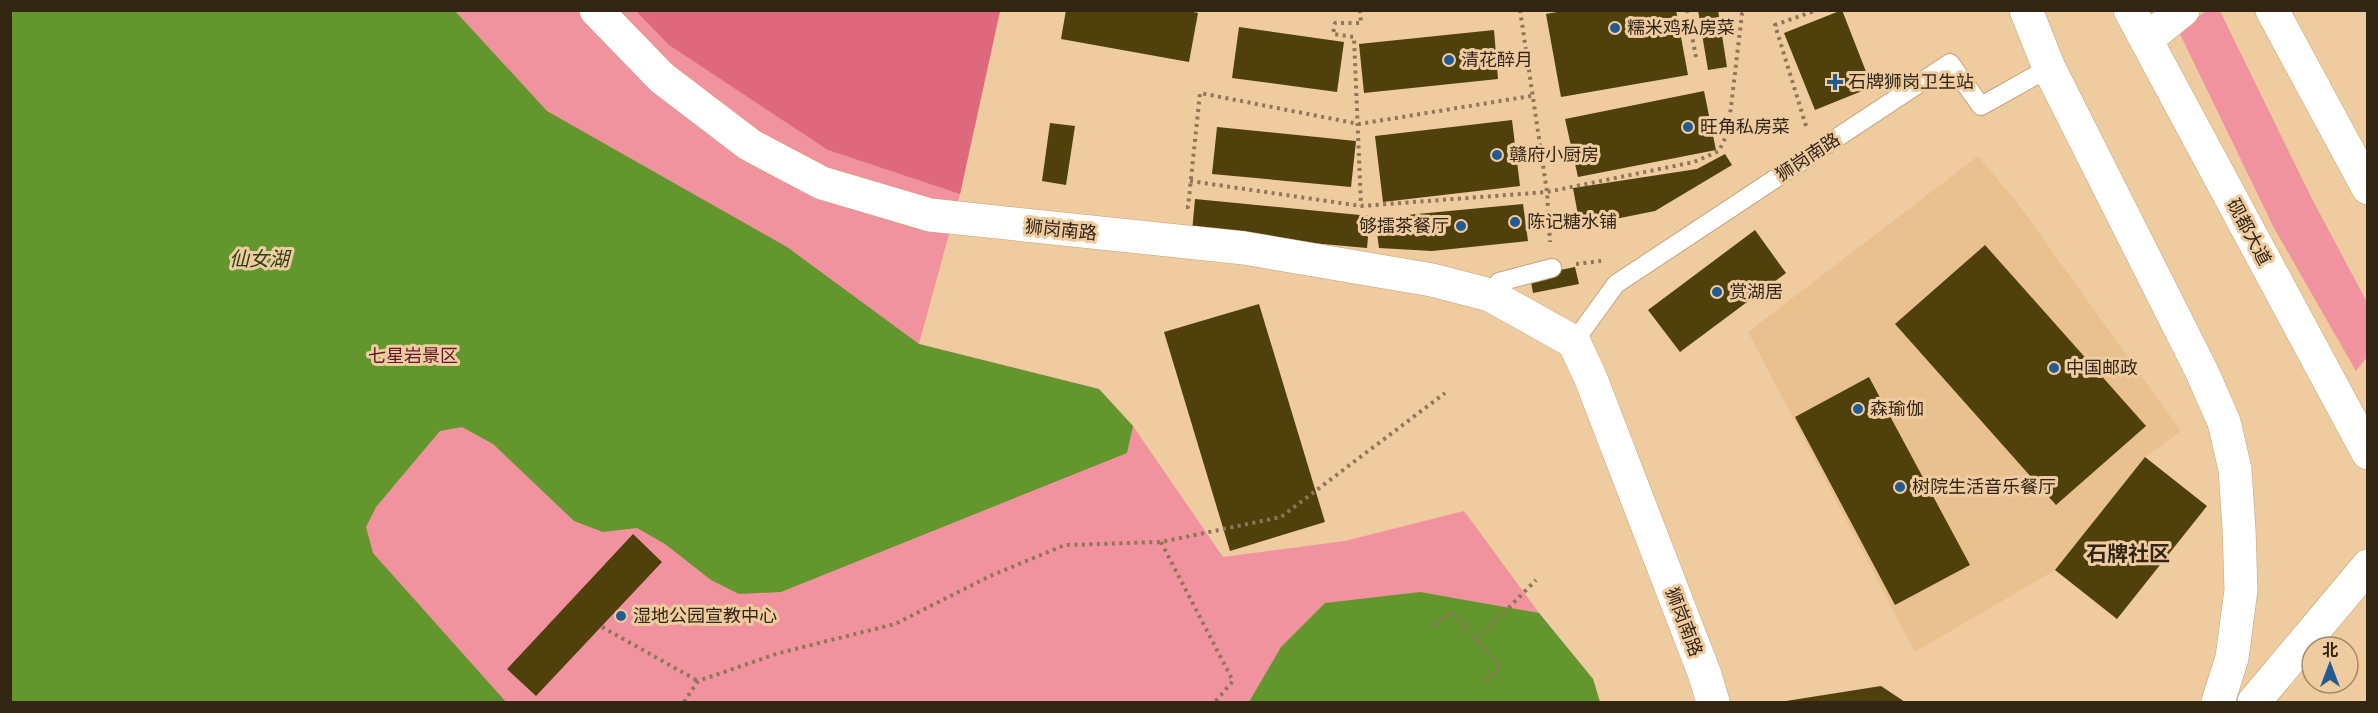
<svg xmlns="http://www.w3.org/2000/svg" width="2378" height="713" viewBox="0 0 2378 713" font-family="Raleway,'Noto Sans SC',sans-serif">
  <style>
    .built { fill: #e9c18f }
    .green { fill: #f1939f }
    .forest { fill: #de697c }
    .water { fill: #63972e }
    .building { fill: #4f400c }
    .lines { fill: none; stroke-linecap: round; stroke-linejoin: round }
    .service-casing { stroke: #c4a278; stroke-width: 20 }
    .tertiary-casing { stroke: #c4a278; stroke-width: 34 }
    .primary-casing { stroke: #c4a278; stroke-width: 34 }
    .path { stroke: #8f7659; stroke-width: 4; stroke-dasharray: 3 4.5; stroke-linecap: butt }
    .service { stroke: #fff; stroke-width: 18 }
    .tertiary { stroke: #fff; stroke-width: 33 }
    .primary { stroke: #fff; stroke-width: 33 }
    .poi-dot { fill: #245a92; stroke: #efcba0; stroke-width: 2 }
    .labels { text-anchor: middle; stroke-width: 6; stroke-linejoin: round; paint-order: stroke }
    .poi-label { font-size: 18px; fill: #332514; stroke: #efcba0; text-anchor: start }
    .street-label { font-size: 18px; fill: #332514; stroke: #efcba0 }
    .park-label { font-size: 18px; fill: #621828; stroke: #efcba0 }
    .water-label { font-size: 20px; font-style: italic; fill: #2a4016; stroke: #efcba0 }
    .quarter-label { font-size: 21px; font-weight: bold; fill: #332514; stroke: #efcba0 }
  </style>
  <rect width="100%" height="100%" fill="#efcba0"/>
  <path class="built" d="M1978 156 2019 205 2181 431 2145 457 2055 570 1915 652 1748 332Z"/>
  <path class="green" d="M10 11H1000L960 194 919 344 1099 389 1133 426 1223 557 1345 541 1464 511 1539 613 1593 679 1600 702H11Z
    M2206 11H2220L2312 199 2367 302V357L2356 371 2274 228 2179 32Z"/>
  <path class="forest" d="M636 11H1000L960 194 828 150 669 45Z"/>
  <path class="water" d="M10 11H455L547 111 787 247 919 344 1099 389 1133 426 1127 453 781 592 739 594 711 580 665 544 637 528 603 532 574 521 493 444 462 427 440 431 376 507 366 527 373 553 506 702H11Z
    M1420 592 1539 613 1593 679 1600 702H1249L1281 647 1325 603Z"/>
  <path class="building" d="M1066 10H1184L1198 13 1189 62 1061 39Z
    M1568 10H1676L1688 75 1561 97 1546 14Z
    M1698 10H1718L1727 67 1708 70Z
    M1842 10 1872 87 1815 110 1784 33Z
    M1239 27 1344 42 1337 92 1232 78Z
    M1494 30 1498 79 1364 93 1359 44Z
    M1704 91 1716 150 1578 177 1565 119Z
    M1512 120 1520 186 1383 202 1375 136Z
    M1050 123 1075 126 1066 185 1042 181Z
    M1217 127 1356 141 1351 187 1212 174Z
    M1725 154 1732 165 1655 211 1580 226 1573 188 1697 169Z
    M1195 199 1370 216 1367 248 1192 232Z
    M1523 204 1528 241 1432 251 1379 248 1375 218Z
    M1755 230 1786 273 1680 352 1648 310Z
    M1985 245 2146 426 2056 505 1895 324Z
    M1575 267 1579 284 1533 293 1530 276Z
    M1259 304 1325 522 1230 551 1164 332Z
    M1869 377 1970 565 1895 605 1795 417Z
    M2145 457 2207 506 2117 619 2055 570Z
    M633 534 662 562 536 696 507 669Z
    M1881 686 1905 702H1787L1786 701Z"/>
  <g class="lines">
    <g class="service-casing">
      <path id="service" d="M1490 295 1499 282 1552 268
        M1574 342 1616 284 1950 63 1981 106 2049 68"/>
    </g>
    <g class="tertiary-casing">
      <path id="tertiary" d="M596 10 662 78 750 145 822 183 930 215 1244 248 1432 280 1490 295 1574 342 1591 379 1705 675 1713 702
        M2026 10 2049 68 2202 372 2224 422 2235 469 2239 528 2241 590 2232 658 2218 702"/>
    </g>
    <g class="primary-casing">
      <path id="primary" d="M2130 10 2368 453
        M2272 10 2368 188
        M2146 40 2183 10
        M2254 702 2368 566"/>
    </g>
    <path class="path" d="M1360 10 1361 23H1335L1333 34 1354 37 1361 206
      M1520 10 1547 192 1550 242
      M1687 10 1696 57
      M1806 126 1775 25 1817 10
      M1190 181 1361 206 1547 192 1694 162 1719 151 1728 132 1742 14 1748 10
      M1186 207H1188L1200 93 1359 124 1531 96
      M1576 264 1601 261
      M1161 542 1233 681 1215 702
      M1435 625 1451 611 1501 667 1483 683
      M602 627 698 681
      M1477 640 1536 580
      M684 702 698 681 779 653 895 624 990 576 1065 545 1161 542 1281 517 1445 393"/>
    <use href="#service" class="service"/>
    <use href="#tertiary" class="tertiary"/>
    <use href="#primary" class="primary"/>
  </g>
  <g class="poi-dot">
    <circle cx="1615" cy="28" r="6"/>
    <circle cx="1449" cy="60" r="6"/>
    <path d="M1832 73h6v6h6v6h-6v6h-6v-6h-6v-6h6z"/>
    <circle cx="1688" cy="127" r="6"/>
    <circle cx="1497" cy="155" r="6"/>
    <circle cx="1515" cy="222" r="6"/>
    <circle cx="1461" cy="226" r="6"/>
    <circle cx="1717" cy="292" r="6"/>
    <circle cx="2054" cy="368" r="6"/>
    <circle cx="1858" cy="409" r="6"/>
    <circle cx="1900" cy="487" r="6"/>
    <circle cx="621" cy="616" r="6"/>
  </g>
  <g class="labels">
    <g class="poi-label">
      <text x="1627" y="34">糯米鸡私房菜</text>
      <text x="1461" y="66">清花醉月</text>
      <text x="1848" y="88">石牌狮岗卫生站</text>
      <text x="1700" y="133">旺角私房菜</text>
      <text x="1509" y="161">赣府小厨房</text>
      <text x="1527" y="228">陈记糖水铺</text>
      <text x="1449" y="232" text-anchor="end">够擂茶餐厅</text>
      <text x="1729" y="298">赏湖居</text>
      <text x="2066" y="374">中国邮政</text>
      <text x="1870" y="415">森瑜伽</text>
      <text x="1912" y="493">树院生活音乐餐厅</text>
      <text x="633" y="622">湿地公园宣教中心</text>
    </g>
    <g class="street-label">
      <text transform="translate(1808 157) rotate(-33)" y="6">狮岗南路</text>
      <text transform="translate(1061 230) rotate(6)" y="6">狮岗南路</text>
      <text transform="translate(2249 232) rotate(62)" y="6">砚都大道</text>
      <text transform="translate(1684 622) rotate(69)" y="6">狮岗南路</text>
    </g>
    <g class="park-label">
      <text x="413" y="362">七星岩景区</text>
    </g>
    <g class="water-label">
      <text x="259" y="266">仙女湖</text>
    </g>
    <g class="quarter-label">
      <text x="2128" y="561">石牌社区</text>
    </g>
  </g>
  <rect width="2378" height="713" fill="none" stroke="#332514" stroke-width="24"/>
  <g transform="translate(2330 665)"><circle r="28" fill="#efcba0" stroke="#a48968" stroke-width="1.5"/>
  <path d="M0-4.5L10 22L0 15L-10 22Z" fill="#245a92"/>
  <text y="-9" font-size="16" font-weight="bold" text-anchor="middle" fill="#332514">北</text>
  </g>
</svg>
